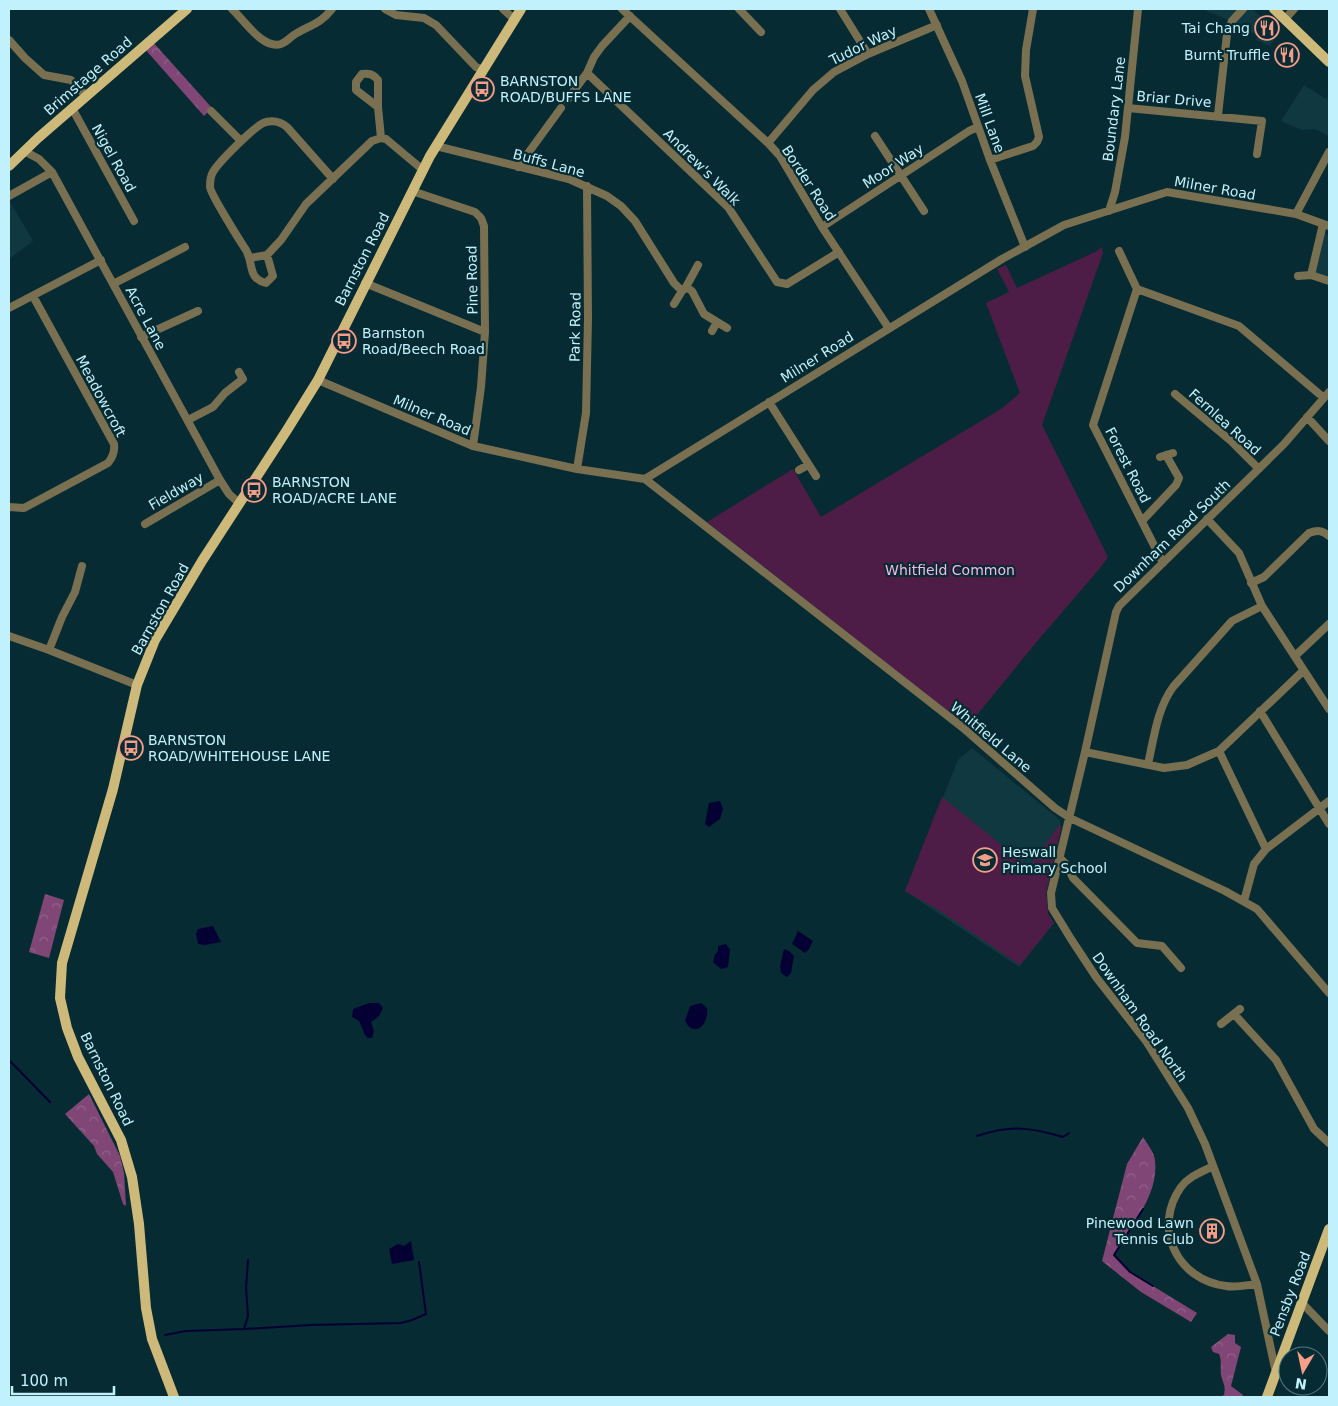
<svg xmlns="http://www.w3.org/2000/svg" width="1338" height="1406" viewBox="0 0 1338 1406" font-family="'DejaVu Sans',sans-serif">
  <style>
    .built { fill: #103840 }
    .green { fill: #4e1d47 }
    .forest { fill: url(#forest-crowns) }
    .water { fill: #050034 }
    .lines { fill: none; stroke-linecap: round; stroke-linejoin: round }
    .stream { stroke: #050034; stroke-width: 2 }
    .minor { stroke: #797052; stroke-width: 8 }
    .major { stroke: #cdba7b; stroke-width: 10 }
    .labels { text-anchor: middle; stroke-width: 4.5; stroke-linejoin: round; paint-order: stroke }
    .poi-label { font-size: 14px; fill: #c1f1fc; stroke: #072b32; text-anchor: start }
    .street-label { font-size: 14px; fill: #c1f1fc; stroke: #072b32 }
    .park-label { font-size: 14px; fill: #f9b6ec; stroke: #072b32 }
  </style>
  <defs>
    <pattern id="forest-crowns" width="20" height="18" patternUnits="userSpaceOnUse" patternTransform="scale(1.25)"><rect width="20" height="18" fill="#804776"/><path d="M2 6a3 3 0 1 1 6 0M12 15a3 3 0 1 1 6 0" fill="none" stroke="#90628a"/></pattern>
  </defs>
  <rect width="100%" height="100%" fill="#072b32"/>
  <path class="built" d="M1202 9H1252L1279 32 1270 46 1256 40 1257 36 1238 24Z
    M1304 85 1326 99 1329 96V136L1315 129 1302 130 1281 121Z
    M9 200 33 241 9 259Z
    M1320 232 1329 235V277L1315 273 1312 268Z
    M972 748 1060 820 1061 829 1046 893 1048 914 1054 923 1019 967 905 891 958 760Z"/>
  <path class="green" d="M1102 247 1103 253 1042 425 1108 557 1101 567 1039 639 967 727 707 522 793 469 821 517 1001 409 1020 393 986 303 1009 292 997 269 1006 265 1017 288 1095 252Z
    M942 797 1029 867 1060 824 1061 829 1046 893 1048 914 1054 923 1020 965 940 911 905 891Z"/>
  <path class="forest" d="M152 41 212 108 204 116 144 48Z
    M45 894 64 900 49 958 29 952Z
    M89 1094 120 1156 124 1173 126 1206 123 1204 113 1172 97 1154 94 1146 65 1114Z
    M1143 1137C1147 1144 1155 1153 1155 1161 1159 1196 1130 1226 1114 1255L1130 1272 1197 1313 1191 1322 1141 1292 1102 1261 1127 1164Z
    M1228 1334 1235 1335V1343L1241 1347 1231 1386 1243 1395 1242 1397H1220L1224 1395C1226 1385 1223 1384 1221 1375 1220 1367 1222 1361 1219 1354L1213 1352 1211 1347Z"/>
  <path class="water" d="M720 801 723 809 720 819 709 827 705 824 709 803Z
    M213 926 221 942 205 945 198 944 196 934 198 929Z
    M798 931 813 941 809 949 805 953 792 944Z
    M726 944 730 950 728 967 721 969 713 962 715 954 718 951V946Z
    M784 949 789 951 794 956 791 973 787 977 781 973 780 966Z
    M369 1003H379L383 1008 379 1016 371 1022 374 1031 372 1038H368L365 1035 359 1021 352 1017 353 1009Z
    M701 1003 707 1008C709 1024 695 1039 685 1021L690 1006Z
    M411 1241 414 1260 392 1264 389 1249 398 1244 404 1246Z"/>
  <g class="lines">
    <path class="stream" d="M9 1060 50 1102
      M977 1136C1011 1125 1029 1127 1063 1137L1069 1133
      M1143 1209 1114 1255 1130 1272 1153 1286
      M244 1329 311 1325 401 1323 412 1320 426 1314 419 1262
      M165 1335 186 1331 244 1329 248 1316 246 1288 248 1260"/>
    <path class="minor" d="M232 9C244 20 263 50 281 44 287 42 291 36 297 33 313 24 320 24 332 9
      M385 9 396 15 424 18 436 25 476 67 483 70
      M503 9 515 20
      M622 9 768 143 780 156 822 227 888 327
      M739 9 761 32
      M840 9 868 54
      M929 9 962 81 990 160 1025 247
      M1285 19 1294 9
      M9 40 25 58 44 75 71 80 86 96
      M587 73 728 207 777 282 787 284 839 252
      M567 100 587 73 594 57 602 46 630 16
      M378 107 356 90V82L362 74C369 73 373 74 378 80V107L381 138
      M72 108 134 221
      M1128 108 1262 121 1257 154
      M211 111 241 141
      M1218 115 1227 34 1232 21 1243 9
      M875 136 924 211
      M768 143 813 90 834 72 868 54 937 25
      M436 146 569 179 607 196 621 206 635 221 674 283 682 291 674 304
      M24 151 39 159 52 172 220 480 229 494 240 504
      M990 160 1033 146 1037 142 1039 137 1025 76 1026 50 1033 9
      M518 167 561 108
      M412 191 475 212 481 218 484 226 485 332 481 387 473 446
      M9 196 52 172
      M1109 211 1115 192 1125 137 1138 9
      M1296 214 1329 152
      M822 227 969 131 978 127
      M1119 251 1137 289 1239 326 1324 398
      M267 255 273 276 266 283C247 278 254 264 246 250 240 241 210 193 210 187 210 183 211 175 213 172 218 163 256 124 266 122 274 120 281 122 287 127L333 179
      M250 258 267 255 281 240 306 204 372 141 381 138 386 139 423 170
      M1311 275 1329 281
      M1298 276 1311 275 1323 224
      M365 283 485 332
      M113 284 185 247
      M686 287 698 265
      M1137 289 1093 425 1163 563
      M682 291 686 287 692 291 704 314 727 328
      M9 308 101 260
      M712 331 717 322
      M141 337 198 311
      M318 380 473 446 577 469 645 479 1002 259 1064 225 1167 192 1296 214 1329 226
      M1175 394 1231 441 1259 469
      M769 402 816 476
      M1307 417 1329 441
      M188 420 213 407 225 393 243 379 239 372
      M1160 457 1173 453
      M577 469 586 413 588 319 587 186
      M799 470 808 465
      M645 479 962 727 1055 808 1070 818 1225 891 1257 909 1329 993
      M9 507 24 508 108 463C113 457 115 452 114 444L33 296
      M1207 519 1239 553 1262 606 1329 709
      M1142 521 1176 485 1179 478 1166 455
      M145 524 220 480
      M1251 583 1264 577 1309 533C1317 530 1322 530 1329 536
      M9 636 49 650 137 685
      M49 650 62 617 75 592 82 566
      M1295 656 1329 624
      M1260 711 1329 824
      M1219 751 1266 849
      M1085 752 1164 768 1187 765 1219 751 1303 671
      M1148 764C1154 738 1157 709 1173 687L1232 621 1262 606
      M1060 858 1066 864 1073 878 1137 943 1162 946 1181 968
      M1244 901 1254 864 1266 849 1329 801
      M1234 1014 1276 1060 1314 1129 1329 1143
      M1221 1024 1240 1009
      M1213 1166C1202 1172 1189 1176 1181 1187 1152 1228 1177 1280 1226 1286 1236 1288 1247 1285 1257 1284
      M1302 1303 1329 1331
      M1276 1373 1257 1284 1205 1144 1188 1108 1146 1041 1096 977 1071 939 1052 908 1051 893 1085 752 1116 612 1119 606 1284 444 1329 392"/>
    <path class="major" d="M1274 9 1329 62
      M9 166 38 138 187 9
      M174 1397 152 1339 146 1308 139 1224 132 1177 121 1140 78 1057 67 1028 60 998 62 963 113 789 137 685 155 640 202 561 287 430 318 380 430 156 521 9
      M1267 1397 1329 1229"/>
  </g>
  <defs>
    <g id="restaurant-ring" transform="scale(1.25)"><circle r="9.5" fill="#072b32" stroke="#f49e8a" stroke-width="1.5"/><path d="M-5-6h1v4h1v-4h1v4h1v-4h1v5L-1.5 .5V6h-2V.5L-5-1ZM5-6V6H3V1.5H1.5Q1.5-4 5-6Z" fill="#f49e8a"/></g>
    <g id="bus-ring" transform="scale(1.25)"><circle r="9.5" fill="#072b32" stroke="#f49e8a" stroke-width="1.5"/><path d="M-5-6H5V4H4V6H2V4H-2V6H-4V4H-5ZM-3.5-4V0h7V-4ZM-3.5 1.2v1.5H-2V1.2ZM2 1.2v1.5H3.5V1.2Z" fill="#f49e8a"/></g>
    <g id="school-ring" transform="scale(1.25)"><circle r="9.5" fill="#072b32" stroke="#f49e8a" stroke-width="1.5"/><path d="M0-5L7-2L0 1L-7-2ZM-4 1L0 2.5L4 1V4Q0 6-4 4Z" fill="#f49e8a"/></g>
    <g id="building-ring" transform="scale(1.25)"><circle r="9.5" fill="#072b32" stroke="#f49e8a" stroke-width="1.5"/><path d="M-4-6H4V6H1V3H-1V6H-4ZM-2.5-4.3h1.7v1.8h-1.7ZM.8-4.3h1.7v1.8H.8ZM-2.5-1h1.7V.8h-1.7ZM.8-1h1.7V.8H.8Z" fill="#f49e8a"/></g>
  </defs>
  <g fill-rule="evenodd">
    <use href="#restaurant-ring" x="1267" y="28"/>
    <use href="#restaurant-ring" x="1287" y="55"/>
    <use href="#bus-ring" x="482" y="89"/>
    <use href="#bus-ring" x="344" y="341"/>
    <use href="#bus-ring" x="254" y="490"/>
    <use href="#bus-ring" x="131" y="748"/>
    <use href="#school-ring" x="985" y="860"/>
    <use href="#building-ring" x="1212" y="1231"/>
  </g>
  <g class="labels">
    <g class="poi-label">
      <text x="1250" y="33" text-anchor="end">Tai Chang</text>
      <text x="1270" y="60" text-anchor="end">Burnt Truffle</text>
      <text x="500" y="86">BARNSTON<tspan x="500" dy="16">ROAD/BUFFS LANE</tspan></text>
      <text x="362" y="338">Barnston<tspan x="362" dy="16">Road/Beech Road</tspan></text>
      <text x="272" y="487">BARNSTON<tspan x="272" dy="16">ROAD/ACRE LANE</tspan></text>
      <text x="148" y="745">BARNSTON<tspan x="148" dy="16">ROAD/WHITEHOUSE LANE</tspan></text>
      <text x="1002" y="857">Heswall<tspan x="1002" dy="16">Primary School</tspan></text>
      <text x="1194" y="1228" text-anchor="end">Pinewood Lawn<tspan x="1194" dy="16">Tennis Club</tspan></text>
    </g>
    <g class="street-label">
      <text transform="translate(863 45) rotate(-26)" y="5">Tudor Way</text>
      <text transform="translate(88 76) rotate(-41)" y="5">Brimstage Road</text>
      <text transform="translate(1174 99) rotate(5)" y="5">Briar Drive</text>
      <text transform="translate(1114 109) rotate(-83)" y="5">Boundary Lane</text>
      <text transform="translate(990 123) rotate(70)" y="5">Mill Lane</text>
      <text transform="translate(114 158) rotate(61)" y="5">Nigel Road</text>
      <text transform="translate(549 163) rotate(15)" y="5">Buffs Lane</text>
      <text transform="translate(893 166) rotate(-33)" y="5">Moor Way</text>
      <text transform="translate(702 167) rotate(45)" y="5">Andrew's Walk</text>
      <text transform="translate(809 183) rotate(57)" y="5">Border Road</text>
      <text transform="translate(1215 188) rotate(10)" y="5">Milner Road</text>
      <text transform="translate(362 259) rotate(-63)" y="5">Barnston Road</text>
      <text transform="translate(472 280) rotate(-91)" y="5">Pine Road</text>
      <text transform="translate(146 318) rotate(62)" y="5">Acre Lane</text>
      <text transform="translate(575 327) rotate(-89)" y="5">Park Road</text>
      <text transform="translate(817 357) rotate(-32)" y="5">Milner Road</text>
      <text transform="translate(101 396) rotate(62)" y="5">Meadowcroft</text>
      <text transform="translate(432 415) rotate(23)" y="5">Milner Road</text>
      <text transform="translate(1225 422) rotate(42)" y="5">Fernlea Road</text>
      <text transform="translate(1128 465) rotate(63)" y="5">Forest Road</text>
      <text transform="translate(176 491) rotate(-30)" y="5">Fieldway</text>
      <text transform="translate(1172 536) rotate(-44)" y="5">Downham Road South</text>
      <text transform="translate(160 609) rotate(-61)" y="5">Barnston Road</text>
      <text transform="translate(991 737) rotate(40)" y="5">Whitfield Lane</text>
      <text transform="translate(1140 1017) rotate(55)" y="5">Downham Road North</text>
      <text transform="translate(107 1079) rotate(64)" y="5">Barnston Road</text>
      <text transform="translate(1290 1294) rotate(-69)" y="5">Pensby Road</text>
    </g>
    <g class="park-label">
      <text x="950" y="575">Whitfield Common</text>
    </g>
  </g>
  <rect width="1338" height="1406" fill="none" stroke="#c1f1fc" stroke-width="20"/>
  <g transform="translate(1303 1371) rotate(189)"><circle r="24" fill="#072b32" stroke="#517a83"/>
  <path d="M0-4L9 19L0 12L-9 19Z" fill="#f49e8a"/>
  <text y="-8" font-size="14" font-weight="bold" text-anchor="middle" fill="#c1f1fc">N</text>
  </g>
  <path d="M12 1386v8h102v-8" fill="none" stroke="#c1f1fc" stroke-width="2.5"/>
  <text x="20" y="1386" font-size="15" fill="#c1f1fc" stroke="#072b32" stroke-width="4" paint-order="stroke">100 m</text>
</svg>
